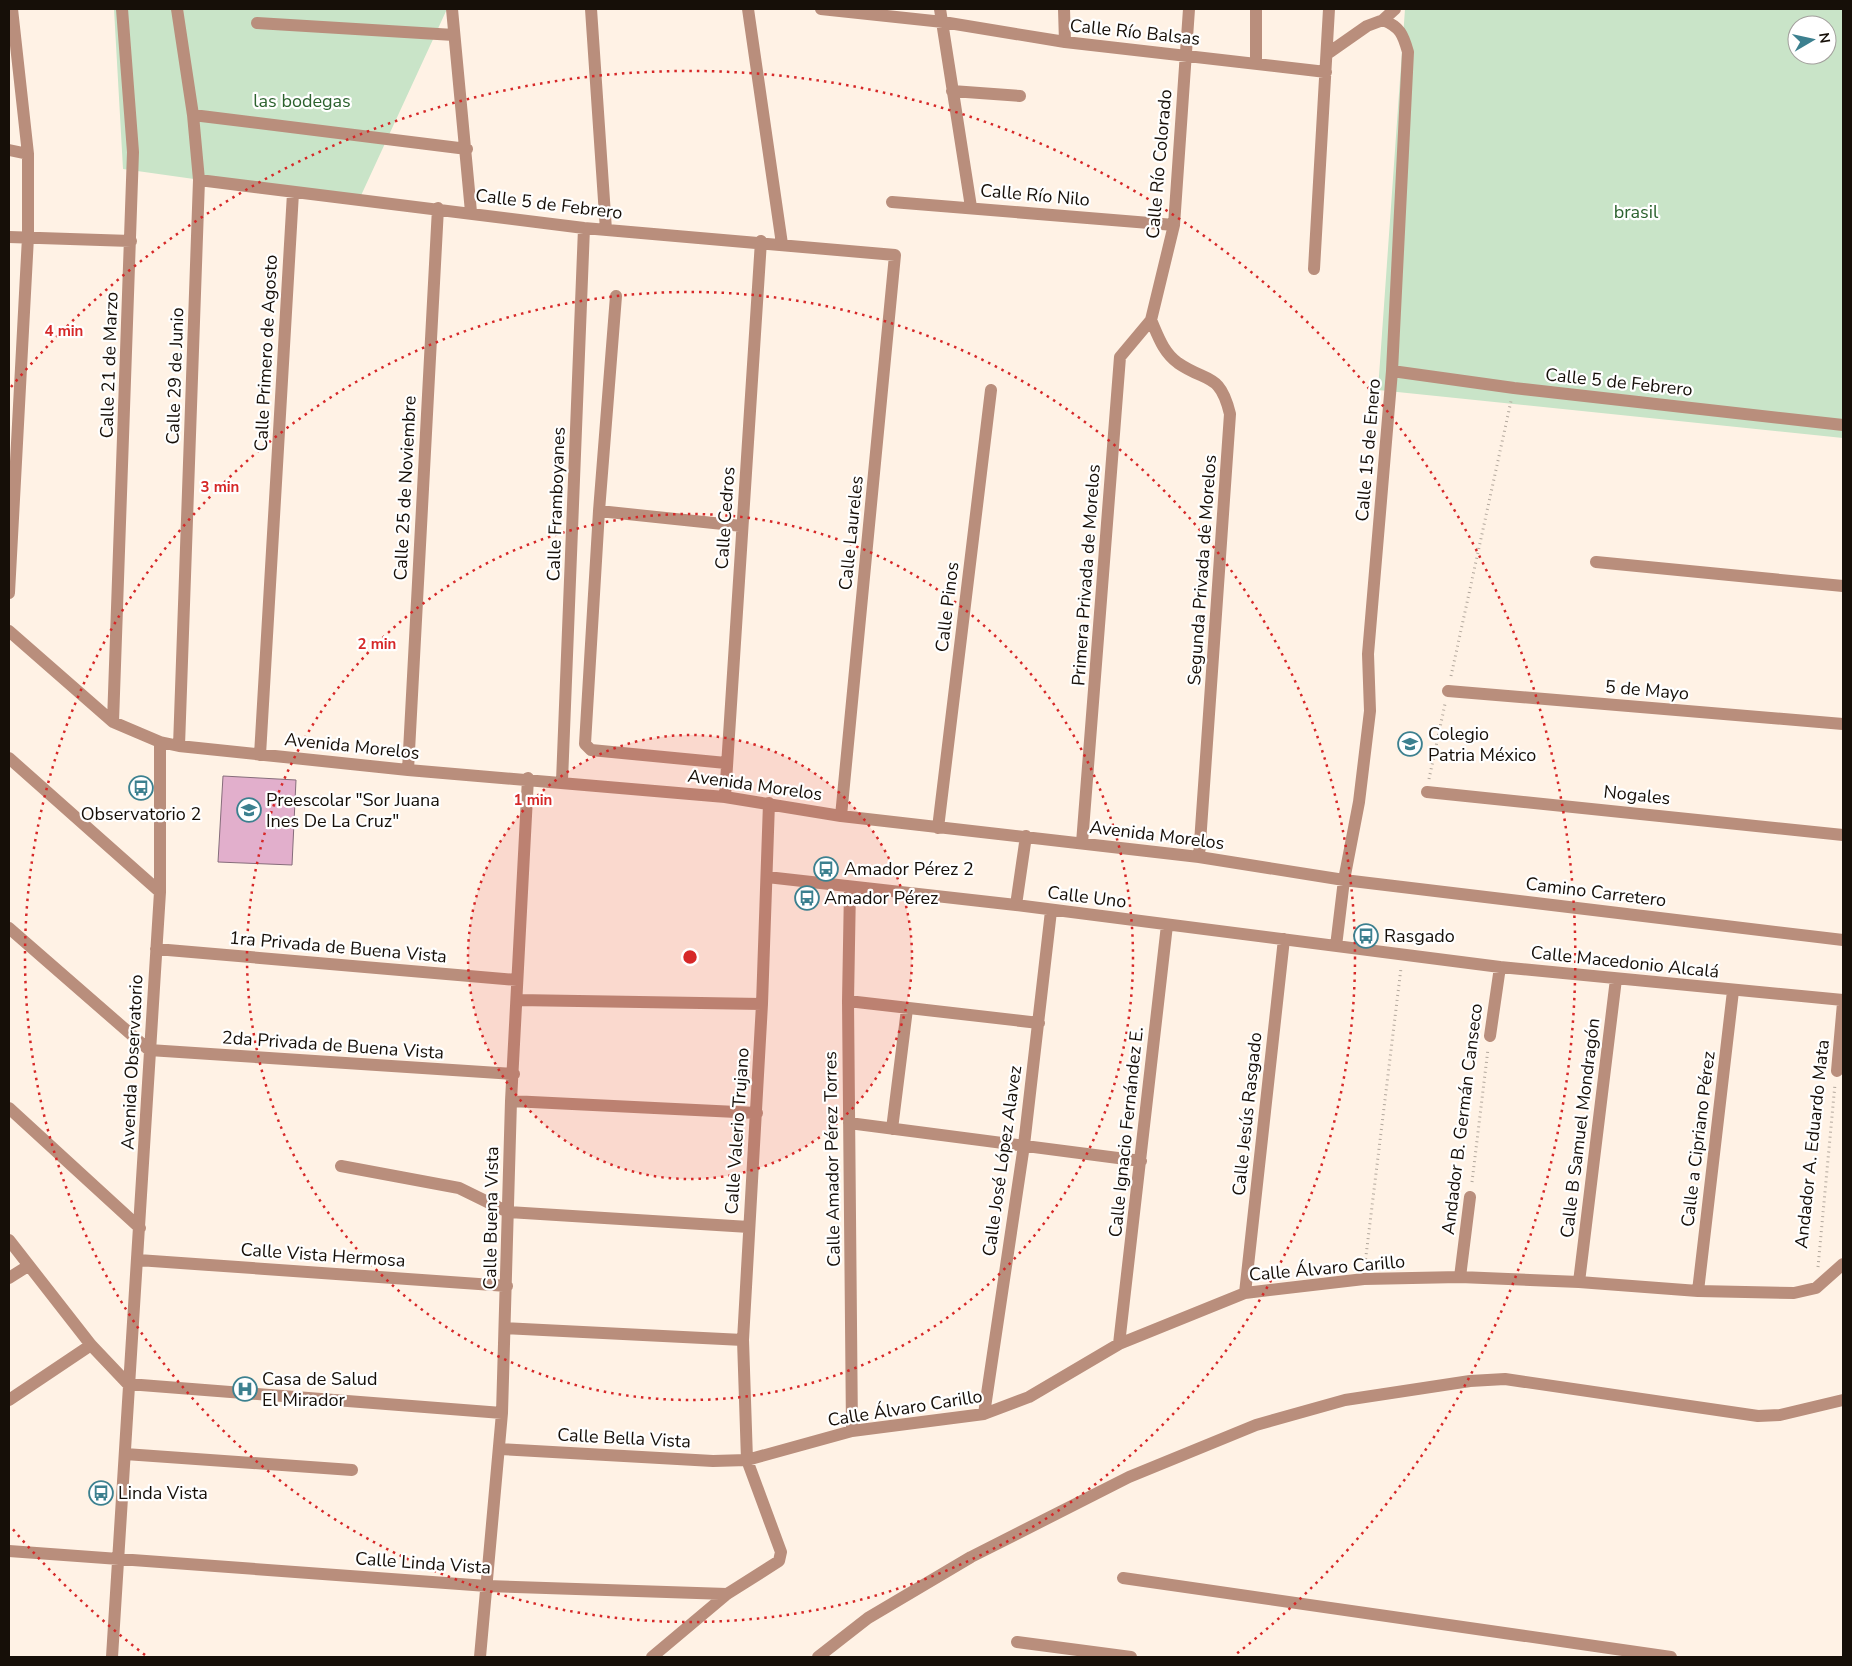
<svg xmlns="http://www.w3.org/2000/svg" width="1852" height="1666" viewBox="0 0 1852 1666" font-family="'Nunito Sans',sans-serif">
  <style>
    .green { fill: #c9e4c8; fill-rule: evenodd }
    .building { fill: #e2afcc; stroke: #866d7b }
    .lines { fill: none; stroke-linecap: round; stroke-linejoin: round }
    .path { stroke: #b2a79c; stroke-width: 3; stroke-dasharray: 1 4; stroke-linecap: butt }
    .minor { stroke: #b98e7c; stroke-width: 12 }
    .ring { fill: none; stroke: #d62828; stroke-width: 2.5; stroke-dasharray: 2.5 5 }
    .labels { text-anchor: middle; stroke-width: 4.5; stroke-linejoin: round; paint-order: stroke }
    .street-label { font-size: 18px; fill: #160f08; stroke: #fff }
    .park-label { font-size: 18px; fill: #2c622e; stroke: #fff }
    .poi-label { font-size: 18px; fill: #160f08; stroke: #fff; text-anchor: start }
    .centre { fill: #d62828; stroke: #fff; stroke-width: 2.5 }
    .ring-label { font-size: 15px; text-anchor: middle; font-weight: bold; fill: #d62828; stroke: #fff; stroke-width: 4.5; stroke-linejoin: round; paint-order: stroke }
  </style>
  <rect width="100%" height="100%" fill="#fff2e5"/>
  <path class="green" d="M114 9H447L358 202 123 169Z
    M1405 9H1843V438L1378 390ZM1797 25H1827V55H1797Z"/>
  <path class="building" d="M223 776 296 780 292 865 218 862Z"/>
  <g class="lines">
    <path class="path" d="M1451 676 1511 401
      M1429 779 1445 704
      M1472 1182 1488 1049
      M1365 1264 1401 968
      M1818 1267 1835 1084"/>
    <path class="minor" d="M177 9 193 115 199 180 179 746
      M452 9 471 212
      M591 9 606 230
      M748 9 782 244
      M821 9 943 22 1065 42 1326 72
      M940 9 971 207
      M1064 9 1065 42
      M1383 20 1395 9
      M257 23 454 35
      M1327 54 1367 26 1383 20C1400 27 1403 34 1408 52L1392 371 1368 654 1370 711 1359 802 1344 880 1336 946
      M1256 63V9
      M952 91 1020 96
      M193 115 467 149
      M9 150 28 154
      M199 180 584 228 895 255 841 816
      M892 202 1174 225
      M9 237 131 241
      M1314 269 1329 9
      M616 296 599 511 585 744 591 750 726 763
      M1151 320C1158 336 1163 352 1178 363 1207 383 1220 372 1230 414L1199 857
      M1392 371 1514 388 1843 425
      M599 511 742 526
      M1596 562 1843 586
      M9 593 28 237V154L12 9
      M9 631 113 722 160 742 179 746 408 770 725 797 841 816 1199 857 1344 880 1843 940
      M1448 691 1843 724
      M113 722 133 152 122 9
      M260 755 293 193
      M9 758 160 892
      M408 770 438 208
      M562 781 584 228
      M1427 792 1843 835
      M725 797 761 241
      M938 828 991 390
      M1082 843 1120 357 1151 320 1174 225 1189 9
      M767 877 1016 905 1500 967 1843 1000
      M850 888 848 1001 852 1431
      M1016 905 1026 836
      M9 928 149 1050 514 1074
      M156 949 517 980
      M517 1000 762 1004
      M848 1001 1039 1023
      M1490 1036 1500 967
      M1837 1071 1843 1003
      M511 1101 757 1113
      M9 1108 140 1228
      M849 1123 1141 1161
      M892 1129 907 1009
      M341 1166 459 1188 508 1212 749 1227
      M9 1240 91 1345 128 1384
      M138 1260 507 1286
      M1460 1277 1470 1197
      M9 1278 28 1266
      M1579 1282 1616 979
      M1698 1291 1733 991
      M1245 1293 1284 939
      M505 1328 743 1340
      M1119 1344 1167 925
      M128 1384 502 1413
      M9 1400 91 1345
      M984 1414 1024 1145 1051 911
      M500 1449 713 1461 747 1460 852 1431 984 1414 1029 1397 1119 1344 1245 1293 1364 1279 1460 1277 1579 1282 1698 1291 1794 1293 1816 1288 1843 1264
      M125 1454 352 1470
      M9 1551 487 1586 727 1594
      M1123 1578 1671 1657
      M1017 1642 1131 1657
      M112 1657 160 892V742
      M480 1657 502 1413 511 1101 528 778
      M652 1657 727 1594 779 1561 781 1552 747 1460 743 1340 762 1004 769 803
      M818 1657 868 1618 971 1557 1129 1477 1256 1425 1345 1400 1470 1381 1505 1379 1758 1416 1780 1415 1843 1400"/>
  </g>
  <circle cx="690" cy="957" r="222" fill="#d62828" fill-opacity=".12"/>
  <g class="ring">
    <circle cx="690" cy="957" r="222"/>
    <circle cx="690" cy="957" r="443"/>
    <circle cx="690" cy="957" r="665"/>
    <path d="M145 1655A886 886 0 0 1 11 1527M11 387A886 886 0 1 1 1235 1655"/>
  </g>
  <defs>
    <g id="school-ring" transform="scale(1.25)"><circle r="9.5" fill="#fff" stroke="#3c808f" stroke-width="1.5"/><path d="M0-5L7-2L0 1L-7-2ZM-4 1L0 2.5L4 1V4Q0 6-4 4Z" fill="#3c808f"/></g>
    <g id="bus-ring" transform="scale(1.25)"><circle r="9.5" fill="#fff" stroke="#3c808f" stroke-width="1.5"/><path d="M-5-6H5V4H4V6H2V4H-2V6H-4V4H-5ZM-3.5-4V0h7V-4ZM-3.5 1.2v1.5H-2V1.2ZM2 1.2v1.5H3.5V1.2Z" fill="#3c808f"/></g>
    <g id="hospital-ring" transform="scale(1.25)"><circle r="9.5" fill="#fff" stroke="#3c808f" stroke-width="1.5"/><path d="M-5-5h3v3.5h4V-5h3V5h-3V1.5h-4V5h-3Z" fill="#3c808f"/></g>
  </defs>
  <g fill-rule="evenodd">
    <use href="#school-ring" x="1410" y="744"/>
    <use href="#bus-ring" x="141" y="788"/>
    <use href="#school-ring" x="249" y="810"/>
    <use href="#bus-ring" x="826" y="869"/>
    <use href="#bus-ring" x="807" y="898"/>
    <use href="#bus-ring" x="1366" y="936"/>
    <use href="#hospital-ring" x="245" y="1389"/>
    <use href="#bus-ring" x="101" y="1493"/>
  </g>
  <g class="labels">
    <g class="street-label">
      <text transform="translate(1135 32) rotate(6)" y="6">Calle Río Balsas</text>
      <text transform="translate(1159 164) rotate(-85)" y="6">Calle Río Colorado</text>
      <text transform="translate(1035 195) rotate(5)" y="6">Calle Río Nilo</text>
      <text transform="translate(549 204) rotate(7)" y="6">Calle 5 de Febrero</text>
      <text transform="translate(266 353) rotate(-87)" y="6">Calle Primero de Agosto</text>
      <text transform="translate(109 365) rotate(-88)" y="6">Calle 21 de Marzo</text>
      <text transform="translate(175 376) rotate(-88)" y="6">Calle 29 de Junio</text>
      <text transform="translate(1619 382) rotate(6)" y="6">Calle 5 de Febrero</text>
      <text transform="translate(1368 450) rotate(-85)" y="6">Calle 15 de Enero</text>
      <text transform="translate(405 488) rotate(-87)" y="6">Calle 25 de Noviembre</text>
      <text transform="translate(556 504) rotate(-88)" y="6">Calle Framboyanes</text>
      <text transform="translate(725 518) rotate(-86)" y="6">Calle Cedros</text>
      <text transform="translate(851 533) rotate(-84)" y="6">Calle Laureles</text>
      <text transform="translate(1202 570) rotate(-86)" y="6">Segunda Privada de Morelos</text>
      <text transform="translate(1086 575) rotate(-86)" y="6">Primera Privada de Morelos</text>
      <text transform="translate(947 607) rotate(-83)" y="6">Calle Pinos</text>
      <text transform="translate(1647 690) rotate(5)" y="6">5 de Mayo</text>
      <text transform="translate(352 746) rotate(6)" y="6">Avenida Morelos</text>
      <text transform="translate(755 785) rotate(8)" y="6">Avenida Morelos</text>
      <text transform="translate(1637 795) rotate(6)" y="6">Nogales</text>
      <text transform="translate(1157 835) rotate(7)" y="6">Avenida Morelos</text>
      <text transform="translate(1596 892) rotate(7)" y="6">Camino Carretero</text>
      <text transform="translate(1087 897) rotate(7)" y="6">Calle Uno</text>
      <text transform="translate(338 947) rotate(5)" y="6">1ra Privada de Buena Vista</text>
      <text transform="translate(1625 962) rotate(6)" y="6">Calle Macedonio Alcalá</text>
      <text transform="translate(333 1045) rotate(4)" y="6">2da Privada de Buena Vista</text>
      <text transform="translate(132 1062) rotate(-87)" y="6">Avenida Observatorio</text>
      <text transform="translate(1247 1114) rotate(-84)" y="6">Calle Jesús Rasgado</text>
      <text transform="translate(1462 1119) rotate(-83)" y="6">Andador B. Germán Canseco</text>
      <text transform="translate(1580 1128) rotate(-83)" y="6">Calle B Samuel Mondragón</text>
      <text transform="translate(737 1131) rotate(-86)" y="6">Calle Valerio Trujano</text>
      <text transform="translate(1126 1132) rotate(-84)" y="6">Calle Ignacio Fernández E.</text>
      <text transform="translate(1698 1139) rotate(-83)" y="6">Calle a Cipriano Pérez</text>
      <text transform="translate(1812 1144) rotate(-84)" y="6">Andador A. Eduardo Mata</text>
      <text transform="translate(832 1159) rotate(-91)" y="6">Calle Amador Pérez Torres</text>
      <text transform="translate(1002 1161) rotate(-82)" y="6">Calle José López Alavez</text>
      <text transform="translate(491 1218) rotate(-89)" y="6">Calle Buena Vista</text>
      <text transform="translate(323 1255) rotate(4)" y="6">Calle Vista Hermosa</text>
      <text transform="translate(1327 1268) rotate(-5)" y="6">Calle Álvaro Carillo</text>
      <text transform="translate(905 1408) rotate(-9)" y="6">Calle Álvaro Carillo</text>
      <text transform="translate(624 1438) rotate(3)" y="6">Calle Bella Vista</text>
      <text transform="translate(423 1563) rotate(4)" y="6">Calle Linda Vista</text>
    </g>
    <g class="park-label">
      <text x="302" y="107">las bodegas</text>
      <text x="1636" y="218">brasil</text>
    </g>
    <g class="poi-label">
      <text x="1428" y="740">Colegio<tspan x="1428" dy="21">Patria México</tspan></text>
      <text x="266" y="806">Preescolar "Sor Juana<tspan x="266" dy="21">Ines De La Cruz"</tspan></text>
      <text x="141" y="820" text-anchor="middle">Observatorio 2</text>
      <text x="844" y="875">Amador Pérez 2</text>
      <text x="824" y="904">Amador Pérez</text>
      <text x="1384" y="942">Rasgado</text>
      <text x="262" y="1385">Casa de Salud<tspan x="262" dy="21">El Mirador</tspan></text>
      <text x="118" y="1499">Linda Vista</text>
    </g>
  </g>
  <circle cx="690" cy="957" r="8" class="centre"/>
  <g class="ring-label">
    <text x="64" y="336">4 min</text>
    <text x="220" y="492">3 min</text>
    <text x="377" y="649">2 min</text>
    <text x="533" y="805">1 min</text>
  </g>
  <rect width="1852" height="1666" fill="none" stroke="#160f08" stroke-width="20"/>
  <g transform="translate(1812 40) rotate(81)"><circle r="24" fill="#ffffff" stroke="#a29f9c"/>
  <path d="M0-4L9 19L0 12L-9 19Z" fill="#3c808f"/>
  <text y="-8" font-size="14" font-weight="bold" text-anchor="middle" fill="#160f08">N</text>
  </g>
</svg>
